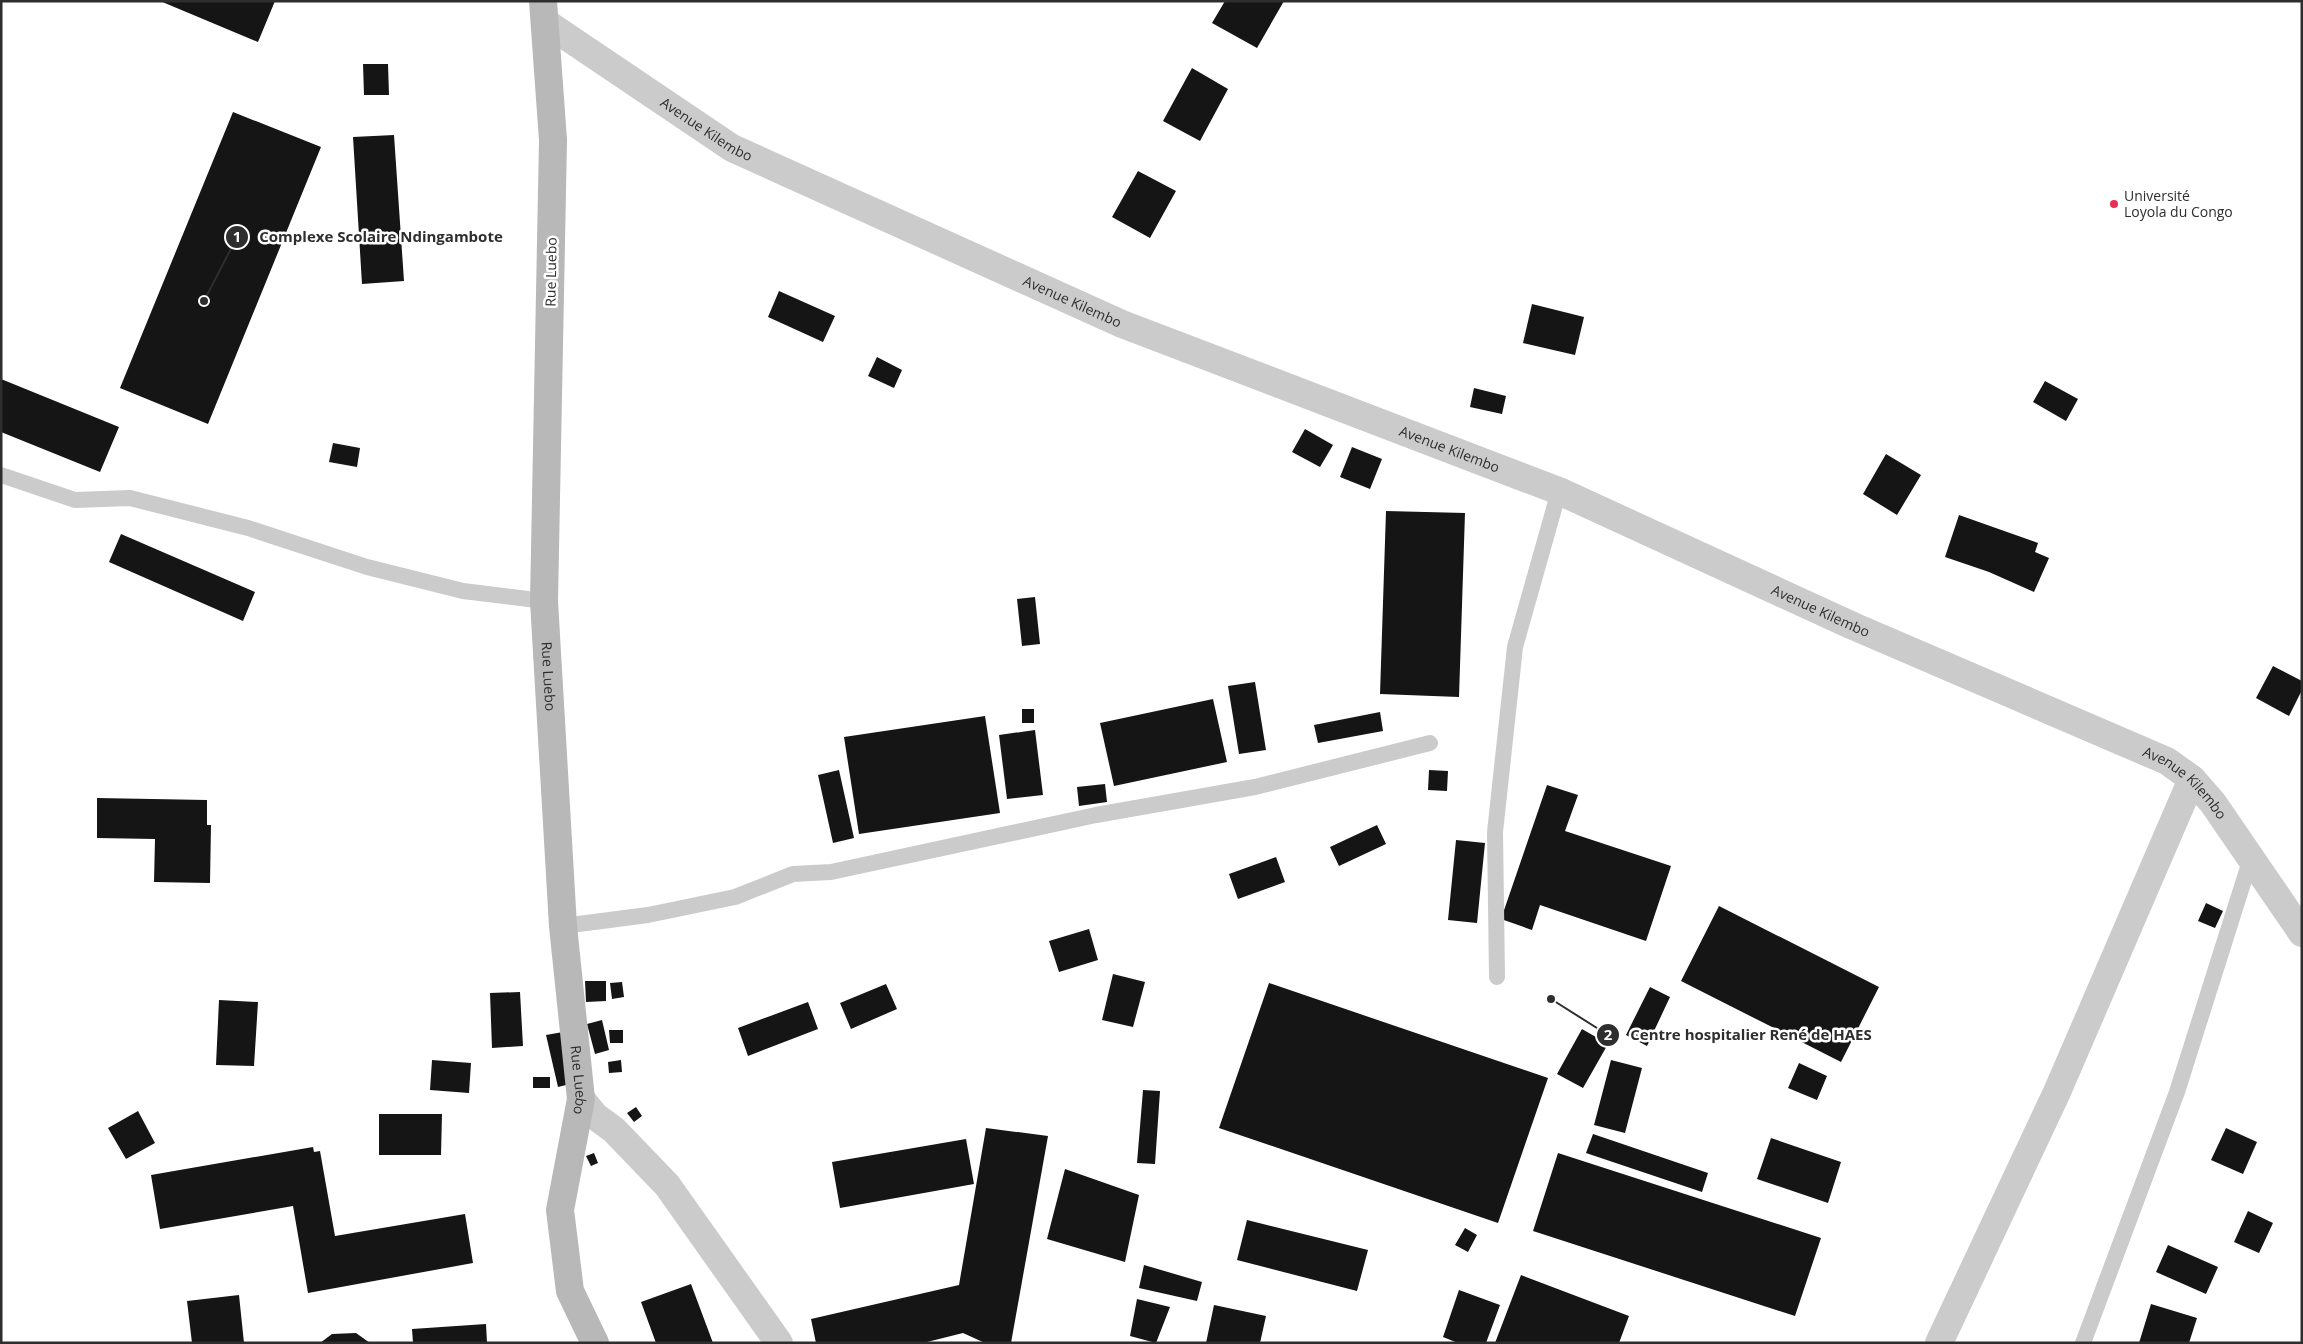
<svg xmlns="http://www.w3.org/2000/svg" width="2303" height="1344" viewBox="0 0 2303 1344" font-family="'Open Sans',sans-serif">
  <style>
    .building { fill: #151515 }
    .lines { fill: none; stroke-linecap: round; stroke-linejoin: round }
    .lane { stroke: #cbcbcb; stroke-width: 16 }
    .street { stroke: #cbcbcb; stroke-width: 28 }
    .secondary { stroke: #b8b8b8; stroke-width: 28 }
    .poi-dot { fill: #e72e53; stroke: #fff; stroke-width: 2 }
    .labels { text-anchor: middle; stroke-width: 5; stroke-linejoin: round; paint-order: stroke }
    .street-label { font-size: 14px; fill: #2e2e2e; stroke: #fff }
    .poi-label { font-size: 14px; fill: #2e2e2e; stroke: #fff; text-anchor: start }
    .leader { fill: none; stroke: #2e2e2e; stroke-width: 2 }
    .callout-dot { fill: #2e2e2e; stroke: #fff; stroke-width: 2 }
    .mark-label { font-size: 15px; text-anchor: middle; font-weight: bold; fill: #fff }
    .callout-label { font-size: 15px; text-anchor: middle; font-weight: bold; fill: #2e2e2e; stroke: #fff; stroke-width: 5; stroke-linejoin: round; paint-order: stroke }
  </style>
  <rect width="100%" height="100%" fill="#fff"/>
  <path class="building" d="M160 1H275L258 42Z
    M1225 1H1284L1257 48 1212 23Z
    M363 64H388L389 95H364Z
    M1192 68 1228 89 1200 141 1163 121Z
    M233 112 321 147 208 424 120 388Z
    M394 135 404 281 362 284 353 137Z
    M1138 171 1176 191 1150 238 1112 217Z
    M779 291 835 316 823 342 768 317Z
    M1532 304 1584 317 1575 355 1523 343Z
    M877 357 902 370 894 388 868 376Z
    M1 379 119 427 100 472 1 432Z
    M2045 381 2078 399 2066 421 2033 402Z
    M1474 388 1506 396 1502 414 1470 407Z
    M1305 429 1333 445 1320 467 1292 452Z
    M333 443 360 448 357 467 329 462Z
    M1352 447 1382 459 1370 489 1340 477Z
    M1886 454 1921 475 1897 515 1863 494Z
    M1386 511 1465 513 1459 697 1380 694Z
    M1959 515 2038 543 2035 552 2049 558 2034 592 1989 572 1945 557Z
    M121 534 255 592 243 621 109 562Z
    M1035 597 1040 644 1022 646 1017 599Z
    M2273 666 2302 681V690L2289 716 2256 698Z
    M1255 682 1266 750 1239 754 1228 686Z
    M1213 699 1227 762 1114 786 1100 723Z
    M1022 709H1034V723H1022Z
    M1380 712 1383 731 1318 743 1314 725Z
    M985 716 1000 813 859 834 844 737Z
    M1035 730 1043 795 1007 799 999 735Z
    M839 770 854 838 833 843 818 775Z
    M1429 770 1448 771 1447 791 1428 790Z
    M1105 784 1107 802 1079 806 1077 787Z
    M1547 785 1578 795 1565 831 1671 866 1646 941 1540 905 1532 930 1501 919Z
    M97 798 207 800V825H211L210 883 154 882 155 839 97 838Z
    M1377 825 1386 844 1339 866 1330 847Z
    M1456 840 1485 843 1477 923 1448 920Z
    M1276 857 1285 882 1238 899 1229 874Z
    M2206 903 2223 911 2215 928 2198 921Z
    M1719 906 1879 987 1841 1062 1681 981Z
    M1089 929 1098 960 1059 972 1049 941Z
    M1113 974 1145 982 1133 1027 1102 1020Z
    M585 981H606V1001L586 1002Z
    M622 982 624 997 612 999 610 983Z
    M1269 983 1548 1078 1498 1223 1219 1128Z
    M886 984 897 1009 851 1029 840 1003Z
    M1650 987 1670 997 1647 1046 1626 1035Z
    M520 992 523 1046 492 1048 490 993Z
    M219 1000 258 1002 254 1066 216 1065Z
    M808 1002 818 1029 748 1056 738 1028Z
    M602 1020 609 1050 595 1054 587 1024Z
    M1582 1029 1608 1044 1583 1088 1557 1074Z
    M609 1030H623V1043H610Z
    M563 1032 574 1083 558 1087 546 1035Z
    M432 1060 471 1063 469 1093 430 1090Z
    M621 1060 622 1072 609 1073 608 1062Z
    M1611 1060 1642 1068 1625 1133 1594 1125Z
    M1799 1063 1827 1076 1817 1100 1788 1088Z
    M533 1077H550V1088H533Z
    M1143 1090 1160 1091 1155 1164 1137 1163Z
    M636 1107 642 1116 634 1122 627 1113Z
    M138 1111 155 1143 126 1159 108 1128Z
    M379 1114H442L441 1155H379Z
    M986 1128 1048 1136 1011 1343H985L963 1333 923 1343H816L811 1319 959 1285Z
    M2226 1128 2257 1142 2243 1174 2211 1160Z
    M1593 1134 1708 1173 1702 1192 1586 1153Z
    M1771 1138 1841 1162 1828 1203 1757 1179Z
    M966 1139 974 1184 840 1208 832 1162Z
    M313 1147 314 1152 320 1151 335 1236 465 1214 473 1263 308 1293 293 1206 160 1229 151 1175Z
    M594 1153 598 1163 591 1166 586 1156Z
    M1558 1153 1821 1238 1795 1316 1533 1231Z
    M1065 1169 1139 1195 1125 1262 1047 1239Z
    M2248 1211 2273 1223 2259 1253 2234 1242Z
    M1247 1220 1368 1250 1357 1291 1237 1260Z
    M1465 1228 1477 1235 1468 1252 1455 1245Z
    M2168 1245 2218 1267 2206 1294 2156 1272Z
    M1144 1265 1202 1282 1197 1301 1139 1288Z
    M1521 1275 1629 1316 1619 1343H1495Z
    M691 1284 713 1343H656L641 1302Z
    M1459 1290 1500 1305 1486 1343H1458L1443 1337Z
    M239 1295 244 1343H192L187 1301Z
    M1137 1299 1170 1307 1156 1343 1130 1336Z
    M2151 1304 2197 1318 2189 1343H2139Z
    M1214 1305 1266 1316 1260 1343H1206Z
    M486 1324 487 1343H413L412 1329Z
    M356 1333 370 1343H320L332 1334Z"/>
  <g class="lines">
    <path class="lane" d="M1 475 75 500 130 498 248 528 367 567 463 591 544 601
      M563 926 648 915 735 897 793 874 831 872 1096 815 1255 787 1430 743
      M1497 977 1495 832 1515 647 1559 491
      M2083 1343 2177 1092 2251 858"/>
    <g class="street">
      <path id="s1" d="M545 22 732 148 1122 324 1559 491 1853 626 2167 761 2192 779 2213 803 2302 933"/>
      <path d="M581 1099 595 1116 614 1130 667 1185 779 1343"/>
      <path d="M1939 1343 2057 1092 2192 779"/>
    </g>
    <path class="secondary" id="s2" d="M543 1 553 140 544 601 563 926 581 1099 560 1210 570 1291 595 1343"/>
  </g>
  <circle class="poi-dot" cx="2114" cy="204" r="5"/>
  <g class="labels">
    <g class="street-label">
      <text dy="5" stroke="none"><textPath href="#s1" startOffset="194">Avenue Kilembo</textPath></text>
      <text transform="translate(551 272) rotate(-89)" y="5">Rue Luebo</text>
      <text dy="5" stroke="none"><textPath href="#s1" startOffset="599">Avenue Kilembo</textPath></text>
      <text dy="5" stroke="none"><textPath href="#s1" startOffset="1004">Avenue Kilembo</textPath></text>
      <text dy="5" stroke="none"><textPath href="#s1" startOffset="1409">Avenue Kilembo</textPath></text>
      <text dy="5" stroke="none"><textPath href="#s2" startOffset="676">Rue Luebo</textPath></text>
      <text dy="5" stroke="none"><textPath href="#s1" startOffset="1814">Avenue Kilembo</textPath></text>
      <text dy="5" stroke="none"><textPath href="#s2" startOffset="1081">Rue Luebo</textPath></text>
    </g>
    <g class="poi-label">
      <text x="2124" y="201">Université<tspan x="2124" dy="16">Loyola du Congo</tspan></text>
    </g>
  </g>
  <path class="leader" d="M204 301L237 237M1551 999L1608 1035"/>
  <g class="callout-dot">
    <circle cx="204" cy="301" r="5"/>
    <circle cx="1551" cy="999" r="5"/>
    <circle cx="237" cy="237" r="12"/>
    <circle cx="1608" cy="1035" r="12"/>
  </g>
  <g class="mark-label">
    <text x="237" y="242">1</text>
    <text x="1608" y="1040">2</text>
  </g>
  <g class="callout-label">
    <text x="381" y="242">Complexe Scolaire Ndingambote</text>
    <text x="1751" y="1040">Centre hospitalier René de HAES</text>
  </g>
  <rect width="2303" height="1344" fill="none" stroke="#2e2e2e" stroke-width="5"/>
</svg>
